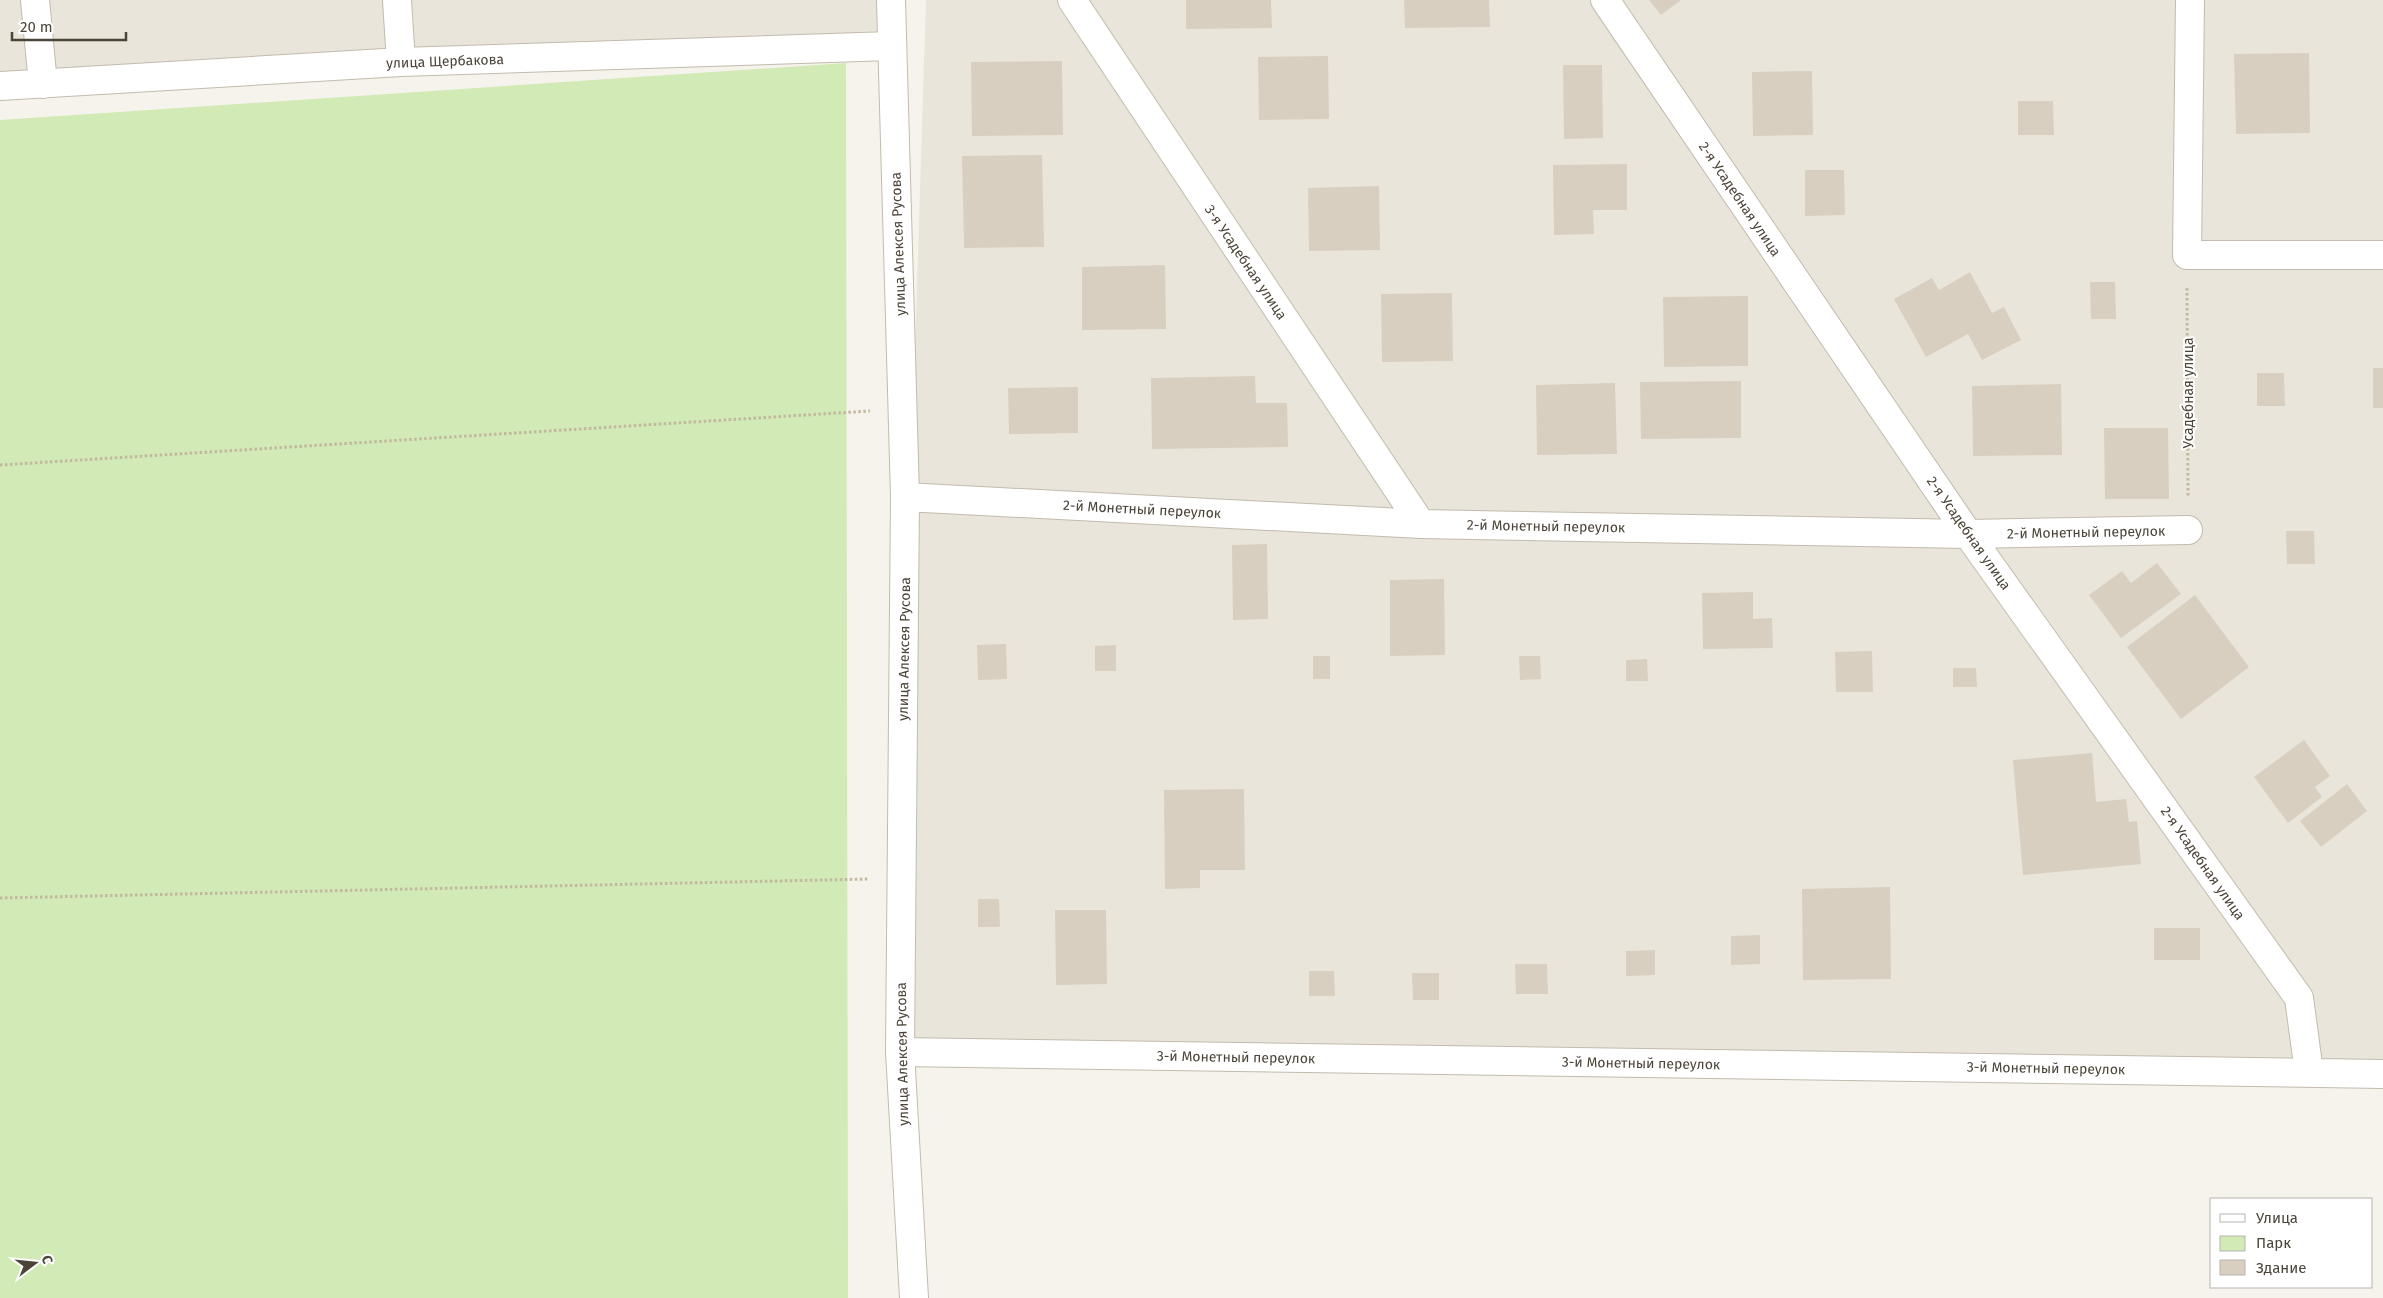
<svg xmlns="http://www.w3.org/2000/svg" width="2383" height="1298" viewBox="0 0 2383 1298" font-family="'Fira Sans',sans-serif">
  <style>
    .residential { fill: #eae5da }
    .green { fill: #d2eab5 }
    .building { fill: #d8cfc1 }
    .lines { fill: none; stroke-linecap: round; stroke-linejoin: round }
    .minor-casing { stroke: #c2bbae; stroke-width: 30 }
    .path { stroke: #c4b79f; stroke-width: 3; stroke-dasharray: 2.5 2.5; stroke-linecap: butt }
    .minor { stroke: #fff; stroke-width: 28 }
    .labels { text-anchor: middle; stroke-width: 4; stroke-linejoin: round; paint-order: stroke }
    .street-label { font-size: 14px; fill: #4b4439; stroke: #fff }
  </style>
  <rect width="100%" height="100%" fill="#f6f3ec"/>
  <path class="residential" d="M0 0H891V46L0 72Z
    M926 0H2383V1088L893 1047Z"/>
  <path class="green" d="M846 63 848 1298H0V120Z"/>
  <path class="building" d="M1186 0H1271L1272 28 1186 29Z
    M1404 0H1489L1490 27 1405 28Z
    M1649 0H1681L1661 15Z
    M2309 53 2310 133 2236 134 2234 54Z
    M1328 56 1329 119 1259 120 1258 57Z
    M1062 61 1063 135 972 136 971 62Z
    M1563 65H1602L1603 138 1564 139Z
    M1812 71 1813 135 1753 136 1752 72Z
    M2018 101H2053L2054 135H2018Z
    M1042 155 1044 247 964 248 962 156Z
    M1627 164V210H1593L1594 234 1554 235 1553 165Z
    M1805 170H1844L1845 215 1805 216Z
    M1379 186 1380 250 1309 251 1308 188Z
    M1165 265 1166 329 1082 330V267Z
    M1970 272 1992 313 2004 307 2021 340 1982 360 1968 334 1926 357 1894 299 1932 278 1939 290Z
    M2090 282H2115L2116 319H2091Z
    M1452 293 1453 361 1382 362 1381 294Z
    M1748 296V366L1664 367 1663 297Z
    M2373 368H2383V408H2373Z
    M2257 373H2284L2285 406H2257Z
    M1255 376 1256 403H1287L1288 447 1152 449 1151 378Z
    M1741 381V438L1641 439 1640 382Z
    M1615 383 1617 454 1537 455 1536 385Z
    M2061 384 2062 455 1973 456 1972 386Z
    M1078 387V433L1009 434 1008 388Z
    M2104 428H2168L2169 499H2105Z
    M2286 531H2314L2315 564H2287Z
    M1267 544 1268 619 1233 620 1232 545Z
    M2157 563 2181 594 2121 638 2089 595 2122 571 2131 583Z
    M1444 579 1445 655 1390 656V580Z
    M1753 592V619L1772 618 1773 648 1703 649 1702 593Z
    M2195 595 2249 667 2181 719 2127 647Z
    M1006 644 1007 679 978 680 977 645Z
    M1116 645V671H1095V646Z
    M1872 651 1873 692H1836L1835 652Z
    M1313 656H1330V679H1313Z
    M1519 656H1540L1541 679 1520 680Z
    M1647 659 1648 681H1626V660Z
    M1953 668H1976L1977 687H1953Z
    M2304 740 2330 776 2315 787 2322 797 2288 823 2254 777Z
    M2092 753 2096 802 2126 799 2129 822 2137 821 2141 864 2023 875 2013 760Z
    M2347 784 2367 811 2321 847 2300 821Z
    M1244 789 1245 870H1200V888L1165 889 1164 790Z
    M1890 887 1891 979 1803 980 1802 889Z
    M978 899H999L1000 927H978Z
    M1055 910H1106L1107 984 1056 985Z
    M2154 928H2200V960H2154Z
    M1760 935V964L1731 965V936Z
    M1655 950V975L1626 976V951Z
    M1515 964H1547L1548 994H1516Z
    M1309 971H1334L1335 996H1309Z
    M1412 973H1439V1000H1413Z"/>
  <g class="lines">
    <g class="minor-casing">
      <path id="minor" d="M35 0 43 84
        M397 0 401 62
        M891 0 905 497 900 1052 914 1298
        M1072 0 1421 524
        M1605 0 1968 534 2299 998 2309 1072
        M2190 0 2187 255H2383
        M0 86 401 62 891 46
        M905 497 1421 524 1968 534 2188 530
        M900 1052 2383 1074"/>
    </g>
    <path class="path" d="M2187 288 2188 497
      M0 465 870 411
      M0 898 869 879"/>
    <use href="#minor" class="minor"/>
  </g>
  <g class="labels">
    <g class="street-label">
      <text transform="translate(445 61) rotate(-2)" y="5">улица Щербакова</text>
      <text transform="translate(1740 199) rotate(56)" y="5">2-я Усадебная улица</text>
      <text transform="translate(898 244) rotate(-92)" y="5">улица Алексея Русова</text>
      <text transform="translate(1246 262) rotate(56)" y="5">3-я Усадебная улица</text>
      <text transform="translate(2188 393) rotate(-90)" y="5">Усадебная улица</text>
      <text transform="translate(1142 509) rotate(3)" y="5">2-й Монетный переулок</text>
      <text transform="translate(1546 526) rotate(1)" y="5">2-й Монетный переулок</text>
      <text transform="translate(2086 532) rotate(-1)" y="5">2-й Монетный переулок</text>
      <text transform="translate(1969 533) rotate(55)" y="5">2-я Усадебная улица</text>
      <text transform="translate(904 649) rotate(-89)" y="5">улица Алексея Русова</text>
      <text transform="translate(2203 863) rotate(55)" y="5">2-я Усадебная улица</text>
      <text transform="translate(902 1054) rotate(-91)" y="5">улица Алексея Русова</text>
      <text transform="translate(1236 1057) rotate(1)" y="5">3-й Монетный переулок</text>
      <text transform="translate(1641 1063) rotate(1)" y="5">3-й Монетный переулок</text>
      <text transform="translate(2046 1068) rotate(1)" y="5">3-й Монетный переулок</text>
    </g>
  </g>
  <rect x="2210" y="1198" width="162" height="90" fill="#ffffff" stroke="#b7b4b0"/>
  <rect x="2220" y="1214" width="25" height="8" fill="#ffffff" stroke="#b7b4b0"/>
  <text x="2256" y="1223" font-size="15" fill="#4b4439">Улица</text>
  <rect x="2220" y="1236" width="25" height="15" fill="#d2eab5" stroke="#b7b4b0"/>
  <text x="2256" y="1248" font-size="15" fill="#4b4439">Парк</text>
  <rect x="2220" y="1260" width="25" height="15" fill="#d8cfc1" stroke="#b7b4b0"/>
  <text x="2256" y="1273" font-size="15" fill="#4b4439">Здание</text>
  <g transform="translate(35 1263) rotate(74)" stroke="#ffffff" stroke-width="4" paint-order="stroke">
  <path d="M0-4L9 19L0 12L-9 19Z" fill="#4b4439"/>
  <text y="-8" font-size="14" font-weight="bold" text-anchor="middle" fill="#4b4439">С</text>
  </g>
  <path d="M12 32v8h114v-8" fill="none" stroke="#4b4439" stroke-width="2.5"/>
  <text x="20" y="32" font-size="15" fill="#4b4439" stroke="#ffffff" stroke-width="4" paint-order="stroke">20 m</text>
</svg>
